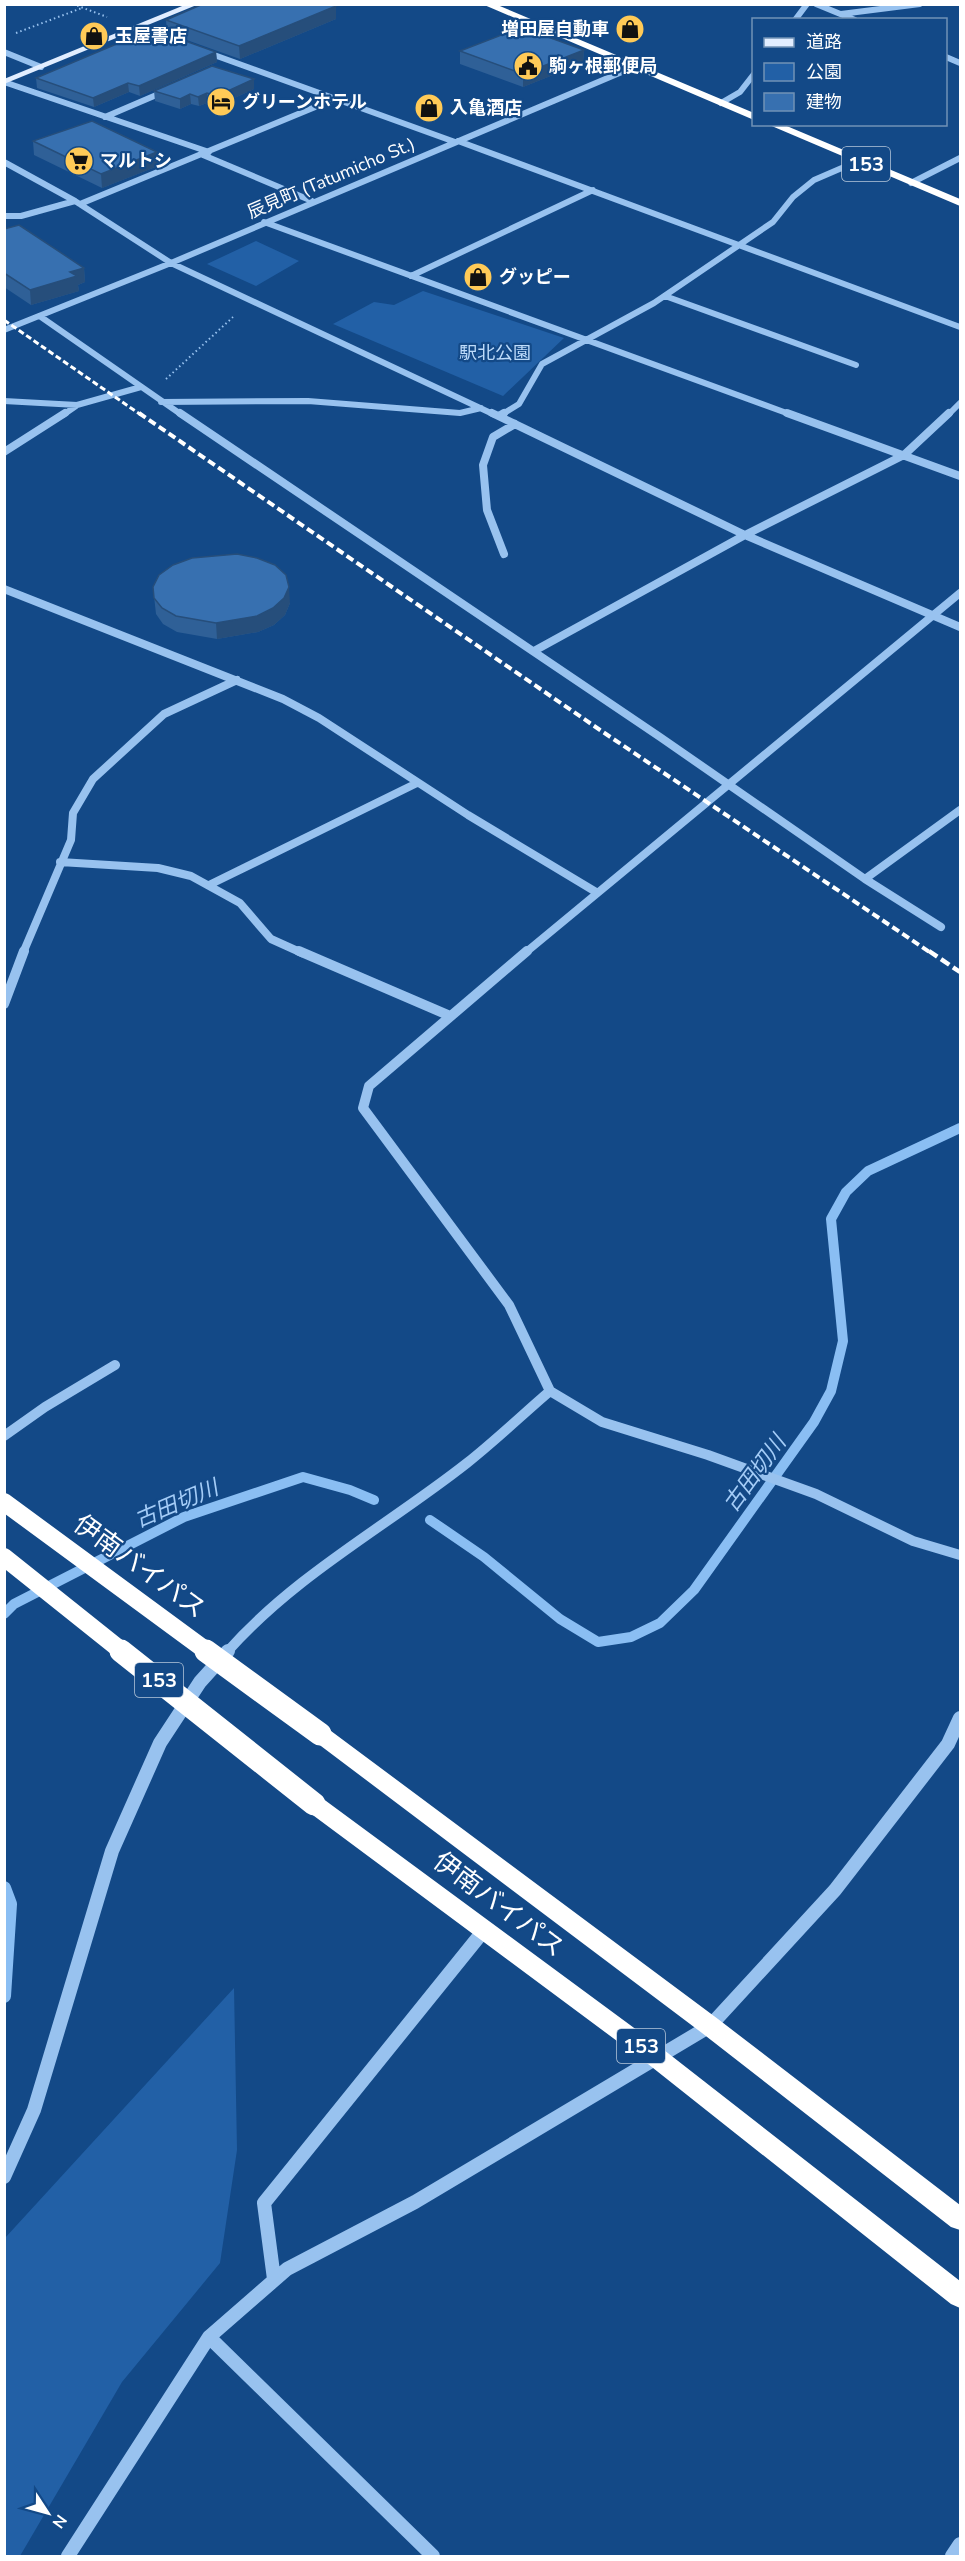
<svg xmlns="http://www.w3.org/2000/svg" width="965" height="2561" viewBox="0 0 965 2561" font-family="'Nunito Sans','Noto Sans JP',sans-serif">
  <style>
    .green { fill: #2260a6 }
    .lines { fill: none; stroke-linecap: round; stroke-linejoin: round }
    .stream-far1 { stroke: #8abef3; stroke-width: 10 }
    .stream { stroke: #8abef3; stroke-width: 14 }
    .path { stroke: #98c2ef; stroke-width: 2; stroke-dasharray: 1.5 3; stroke-linecap: butt }
    .minor-far3 { stroke: #98c2ef; stroke-width: 6 }
    .minor-far2 { stroke: #98c2ef; stroke-width: 8 }
    .minor-far1 { stroke: #98c2ef; stroke-width: 10 }
    .minor { stroke: #98c2ef; stroke-width: 14 }
    .major { fill: #e1edff; fill-rule: evenodd }
    .highway { fill: #fff; fill-rule: evenodd }
    .rail-far2 { stroke: #fff; stroke-width: 3; stroke-dasharray: 6 3; stroke-linecap: butt }
    .rail-far1 { stroke: #fff; stroke-width: 4; stroke-dasharray: 8 4; stroke-linecap: butt }
    .rail { stroke: #fff; stroke-width: 4.5; stroke-dasharray: 10 4.5; stroke-linecap: butt }
    .highway-bridge-far1 { stroke: #fff; stroke-width: 18 }
    .highway-bridge { stroke: #fff; stroke-width: 23 }
    .wall { fill: #2f6097 }
    .shaded-wall { fill: #264e7b }
    .building { fill: #3770b0; stroke: #264e7b; stroke-width: 1.5 }
    .labels { text-anchor: middle; stroke-width: 4.5; stroke-linejoin: round; paint-order: stroke }
    .far-poi-label { font-size: 18px; font-weight: bold; fill: #fff; stroke: #134987; text-anchor: start }
    .far-street-label { font-size: 18px; fill: #fff; stroke: #134987 }
    .far-park-label { font-size: 18px; fill: #bedcfb; stroke: #134987 }
    .shield { fill: #134987; stroke: #b8c8db; stroke-width: 1.5 }
    .shield-label { font-size: 20px; font-weight: bold; fill: #fff }
    .water-label { font-size: 22px; font-style: italic; fill: #a4ccf7; stroke: #134987 }
    .near-street-label { font-size: 26px; fill: #fff; stroke: #134987 }
  </style>
  <rect width="100%" height="100%" fill="#134987"/>
  <path class="green" d="M256 241 299 261 256 286 207 264Z
    M423 291 564 338 503 396 333 324 374 302 394 305Z
    M234 1988 237 2150 220 2263 122 2382 20 2556H5V2238Z"/>
  <g class="lines">
    <path class="stream-far1" d="M430 1520 484 1557 560 1619 598 1642 631 1637 660 1623 694 1590 814 1422 831 1391 843 1341 831 1219 846 1192 868 1171 960 1128
      M4 1614 14 1604 184 1517 303 1477 350 1490 374 1500"/>
    <path class="stream" d="M4 1888 10 1904 4 1996"/>
    <path class="path" d="M73 4 107 17
      M16 33 82 8
      M166 379 233 317"/>
    <path class="minor-far3" d="M816 4 855 20
      M841 14 920 4
      M795 20 807 4
      M138 28 160 36
      M203 51 455 142
      M4 52 41 67
      M946 57 960 63
      M4 82 209 152
      M721 103 740 92 754 74
      M105 117 168 90
      M458 141 960 327
      M203 155 312 201
      M4 162 75 201 171 263 495 415
      M911 183 960 158
      M80 204 337 98
      M4 216H21L75 201
      M264 222 792 415
      M411 276 593 190
      M665 296 856 365
      M41 317 182 415
      M4 330 171 263 636 66
      M4 401 77 405 141 387
      M161 402 308 401 460 413 481 408
      M63 415 76 406
      M501 415 519 404 542 364 654 303 773 222 793 197 814 180 858 161
      M948 415 960 403"/>
    <path class="minor-far2" d="M180 413 660 737 865 879 960 810
      M492 413 745 535 960 627
      M787 413 960 476
      M499 416 504 413
      M4 452 65 413
      M504 554 487 510 483 465 493 437 515 424
      M4 589 283 699 319 718 468 815 596 892
      M534 651 745 535 904 455 949 413
      M60 862 158 868 191 876 240 903 271 939 302 953
      M865 879 941 927
      M209 885 417 783
      M23 953 71 840 73 813 93 779 164 714 237 680
      M525 953 960 593"/>
    <path class="minor-far1" d="M299 951 448 1015
      M527 951 369 1086 363 1108 509 1305 550 1391
      M4 1004 24 951
      M4 1436 45 1407 115 1365
      M227 1652C295 1575 387 1526 467 1463 496 1440 522 1415 550 1391L602 1422 708 1455 816 1494 913 1541 960 1555"/>
    <path class="minor" d="M4 2177 34 2110 112 1851 160 1743 200 1682 228 1651
      M274 2279 264 2203 485 1929
      M209 2337 433 2556
      M68 2556 209 2337 287 2269 415 2202 710 2026 835 1890 948 1744 960 1718
      M952 2556 960 2544"/>
    <path class="major" d="M187 4H199L4 84V79Z"/>
    <path class="highway" d="M482 4H495L754 113V120Z
      M767 124H782L960 199V206Z
      M320 1725 327 1728 718 2019 960 2205V2230L951 2227 702 2033 313 1740 309 1734 313 1728Z
      M314 1795 322 1798 664 2050 960 2281V2308L951 2304 648 2064 306 1810 303 1804 306 1798Z"/>
    <path class="rail-far2" d="M4 320 141 415"/>
    <path class="rail-far1" d="M139 413 600 730 931 953"/>
    <path class="rail" d="M929 951 960 972"/>
    <path class="highway-bridge-far1" d="M4 1502 208 1652
      M4 1557 123 1652"/>
    <path class="highway-bridge" d="M121 1651 314 1804
      M206 1651 320 1734"/>
  </g>
  <path class="wall" d="M336 6V19L240 59 167 33 166 20Z
    M528 36 584 50 583 63 523 87 460 64V51Z
    M216 52 217 62 140 96 129 92 94 107 37 88 36 78Z
    M254 89 217 106 207 103 199 106 191 104 180 109 155 101 154 91Z
    M33 141 157 152 158 166 102 188 34 155Z
    M4 229 84 268 85 282 78 285 79 291 31 305 4 287Z
    M153 587 290 603 285 615 274 625 258 632 217 639 177 632 163 624 156 614Z"/>
  <path class="shaded-wall" d="M336 6V19L240 59 239 46Z
    M584 50 583 63 523 87V74Z
    M216 52 217 62 140 96 139 86Z
    M254 79V89L217 106V96Z
    M128 83 129 92 94 107 93 98Z
    M207 93V103L199 106 198 97Z
    M190 94 191 104 180 109V99Z
    M157 152 158 166 102 188 101 174Z
    M84 268 85 282 78 285 79 291 31 305 30 290 70 272Z
    M289 587 290 603 285 615 274 625 258 632 217 639 216 623Z"/>
  <path class="building" d="M203 4H331L336 6 239 46 166 20Z
    M152 29 216 52 139 86 128 83 93 98 36 78Z
    M512 31 528 36 537 33 584 50 523 74 460 51Z
    M212 66 254 79 217 96 207 93 198 97 190 94 180 99 154 91Z
    M92 121 157 152 101 174 33 141Z
    M19 225 84 268 70 272 77 276 30 290 4 273V229Z
    M237 554 257 558 275 565 286 575 289 587 284 598 273 608 257 616 216 623 176 616 162 608 154 598 153 587 159 575 173 565 192 558Z"/>
  <defs>
    <g id="shop-disc" transform="scale(1.5)"><circle r="9.5" fill="#ffca57" stroke="#134987"/><path d="M-5-2.5h2.3a2.7 3.5 0 0 1 5.4 0H5L5.5 6h-11ZM-1.5-2.5h3a1.5 2.3 0 0 0-3 0Z" fill="#111"/></g>
    <g id="civic-disc" transform="scale(1.5)"><circle r="9.5" fill="#ffca57" stroke="#134987"/><path d="M-.6-6.5H3V-4.5H.6V-3L4-1V1h2V6H-6V1h2V-1L-.6-3ZM-1.2 2.5V6h2.4V2.5Z" fill="#111"/></g>
    <g id="hotel-disc" transform="scale(1.5)"><circle r="9.5" fill="#ffca57" stroke="#134987"/><path d="M-6-4.5h1.5V1H6V5H4.5V3h-9V5H-6ZM-4 0a1.8 1.8 0 1 1 3.6 0ZM.5 0V-2.5h3Q6-2.5 6 0Z" fill="#111"/></g>
    <g id="supermarket-disc" transform="scale(1.5)"><circle r="9.5" fill="#ffca57" stroke="#134987"/><path d="M-6-5.5h2.5l.6 2H6L4.5 2H-2.5L-4.4-4H-6ZM-1.5 3.2a1.3 1.3 0 1 0 .1 0ZM3 3.2a1.3 1.3 0 1 0 .1 0Z" fill="#111"/></g>
  </defs>
  <g fill-rule="evenodd">
    <use href="#shop-disc" x="630" y="29"/>
    <use href="#shop-disc" x="94" y="36"/>
    <use href="#civic-disc" x="528" y="66"/>
    <use href="#hotel-disc" x="221" y="102"/>
    <use href="#shop-disc" x="429" y="108"/>
    <use href="#supermarket-disc" x="79" y="161"/>
    <use href="#shop-disc" x="478" y="277"/>
  </g>
  <g class="labels">
    <g class="far-poi-label">
      <text x="609" y="35" text-anchor="end">増田屋自動車</text>
      <text x="115" y="42">玉屋書店</text>
      <text x="549" y="72">駒ヶ根郵便局</text>
      <text x="242" y="108">グリーンホテル</text>
      <text x="450" y="114">入亀酒店</text>
      <text x="100" y="167">マルトシ</text>
      <text x="499" y="283">グッピー</text>
    </g>
    <g class="far-street-label">
      <text transform="translate(331 178) rotate(-23)" y="6">辰見町 (Tatumicho St.)</text>
    </g>
    <g class="far-park-label">
      <text x="495" y="359">駅北公園</text>
    </g>
    <g class="shield">
      <rect x="842" y="147" width="48" height="34" rx="4.5"/>
      <rect x="135" y="1663" width="48" height="34" rx="4.5"/>
      <rect x="617" y="2029" width="48" height="34" rx="4.5"/>
    </g>
    <g class="shield-label">
      <text x="866" y="171">153</text>
      <text x="159" y="1687">153</text>
      <text x="641" y="2053">153</text>
    </g>
    <g class="water-label">
      <text transform="translate(754 1473) rotate(-54)" y="8">古田切川</text>
      <text transform="translate(176 1503) rotate(-23)" y="8">古田切川</text>
    </g>
    <g class="near-street-label">
      <text transform="translate(140 1566) rotate(36)" y="9">伊南バイパス</text>
      <text transform="translate(499 1904) rotate(37)" y="9">伊南バイパス</text>
    </g>
  </g>
  <rect width="965" height="2561" fill="none" stroke="#ffffff" stroke-width="12"/>
  <rect x="752" y="18" width="195" height="108" fill="#134987" stroke="#7192b7" stroke-width="1.5"/>
  <rect x="764" y="38" width="30" height="9" fill="#e1edff" stroke="#7192b7" stroke-width="1.5"/>
  <text x="806" y="48" font-size="18" fill="#ffffff">道路</text>
  <rect x="764" y="63" width="30" height="18" fill="#2260a6" stroke="#7192b7" stroke-width="1.5"/>
  <text x="806" y="78" font-size="18" fill="#ffffff">公園</text>
  <rect x="764" y="93" width="30" height="18" fill="#3770b0" stroke="#7192b7" stroke-width="1.5"/>
  <text x="806" y="108" font-size="18" fill="#ffffff">建物</text>
  <g transform="translate(48 2513) rotate(126)" stroke="#134987" stroke-width="4.5" paint-order="stroke">
  <path d="M0-4.5L10 22L0 15L-10 22Z" fill="#ffffff"/>
  <text y="-9" font-size="16" font-weight="bold" text-anchor="middle" fill="#ffffff">N</text>
  </g>
</svg>
